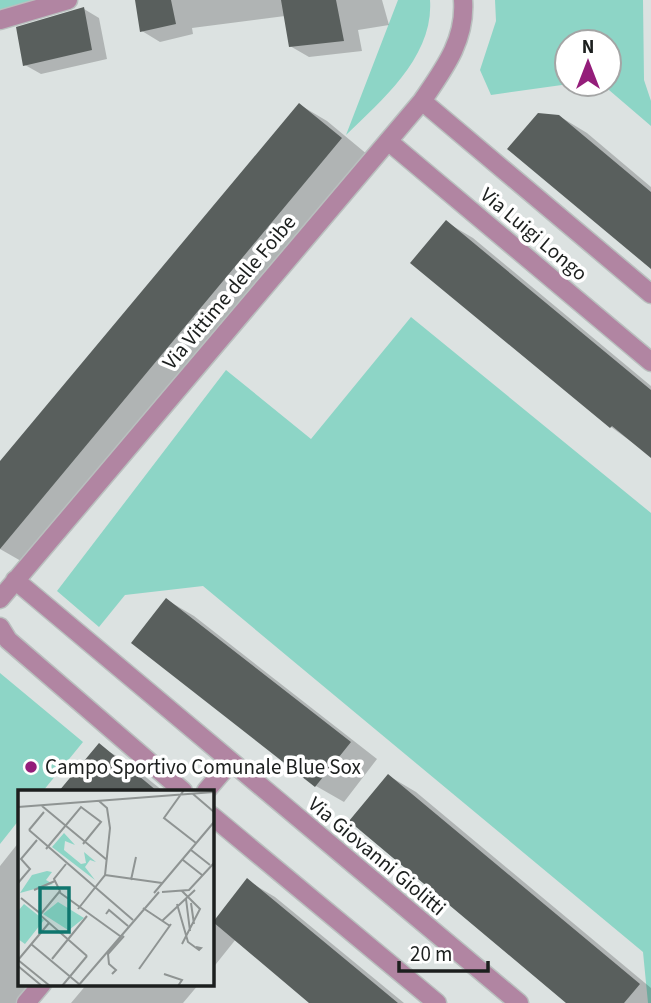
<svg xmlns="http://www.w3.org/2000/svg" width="651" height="1003" viewBox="0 0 651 1003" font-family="'Source Sans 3',sans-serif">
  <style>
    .green { fill: #8dd5c6 }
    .shadow { fill: #0003 }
    .building { fill: #595f5d }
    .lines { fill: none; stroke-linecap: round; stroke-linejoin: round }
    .street-casing { stroke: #b9bfbe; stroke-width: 21 }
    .street { stroke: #b185a2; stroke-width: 18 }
    .poi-dot { fill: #941d7a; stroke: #fff; stroke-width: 2.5 }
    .labels { text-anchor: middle; stroke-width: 7; stroke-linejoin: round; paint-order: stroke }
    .street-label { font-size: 21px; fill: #1c1f1e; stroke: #fff }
    .poi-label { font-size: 21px; fill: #1c1f1e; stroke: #fff; text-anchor: start }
    .inset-road { fill: none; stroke: #8f9493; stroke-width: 2 }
    .view { fill: #0f766e; fill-opacity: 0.15; stroke: #0f766e; stroke-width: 3.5 }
    .inset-edge { fill: none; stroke: #1c1f1e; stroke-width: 3.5 }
  </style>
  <rect width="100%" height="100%" fill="#dce2e1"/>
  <path class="green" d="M0 0H58L0 19Z
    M398 0H430C434 56 383 99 346 135Z
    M495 0H643L644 80 651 101V126L602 84H609V42H567L569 84 491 95 480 70 496 21Z
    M411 317 651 513V1003H648L643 952 203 586 125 595 99 627 57 591 226 370 311 439Z
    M0 673 83 742 43 791H19V820L0 844Z"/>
  <path class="shadow" d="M136 0H382L389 25 358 30 362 51 309 57 290 46 285 16 192 28 193 34 160 42 142 31Z
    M84 9 99 18 107 59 41 74 25 65Z
    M300 105 327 121 368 155 28 565 0 549V464Z
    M559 116 587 133 651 187V266Z
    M446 222 473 238 651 386V456L611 427Z
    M167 600 194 616 377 759 344 802 316 786Z
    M99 746 127 762 163 791H62Z
    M389 776 416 792 651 988V1003H569Z
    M19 842V984H45L29 1003H0V866Z
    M248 881 275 897 404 1003H312L236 939 212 969V921L215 923Z
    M87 984H199L183 1003H71Z"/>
  <path class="building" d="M135 0H171L176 24 140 32Z
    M281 0H336L344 41 289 47Z
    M84 7 92 50 23 66 16 27Z
    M299 103 342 138 0 549V461Z
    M538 113 559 115 651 192V269L507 149Z
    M446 220 651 390V458L612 426 610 428 410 263Z
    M166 598 351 742 315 787 131 643Z
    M99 743 157 791H59Z
    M388 774 640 984 624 1003H566L349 821Z
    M247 878 398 1003H309L213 922Z"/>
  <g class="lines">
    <g class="street-casing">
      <path id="street" d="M0 20 68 0
        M422 101 651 294
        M388 141 651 362
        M15 580 519 1003
        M0 599 422 101C444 69 466 40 463 0
        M0 627 8 640 183 791
        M206 791 230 763
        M212 816 437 1003
        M26 1003 42 984"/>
    </g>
    <use href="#street" class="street"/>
  </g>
  <circle class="poi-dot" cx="31" cy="767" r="7"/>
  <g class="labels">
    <g class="street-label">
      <text transform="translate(534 234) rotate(40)" y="7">Via Luigi Longo</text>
      <text transform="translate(229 292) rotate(-50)" y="7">Via Vittime delle Foibe</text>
      <text transform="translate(377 856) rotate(40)" y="7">Via Giovanni Giolitti</text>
    </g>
    <g class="poi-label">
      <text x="45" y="774">Campo Sportivo Comunale Blue Sox</text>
    </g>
  </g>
  <g transform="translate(18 790)">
    <rect width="196" height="196" fill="#dce2e1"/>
    <path d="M46 43 57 55 47 51 46 60 63 74 68 73 66 62 78 72 72 70 67 77 77 90 34 57ZM29 81 34 82 28 90 35 94 2 103 14 85ZM40 112 66 128 51 140 52 146 50 140 25 124ZM6 114 26 130 7 154 0 149V121Z" fill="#8dd5c6"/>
    <path class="inset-road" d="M166 0 146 28 178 53M175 4 196 22M24 16 89 70M0 17 196 2M11 40 115 130M11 40 26 22M28 59 63 17 83 32 65 54M173 60 192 75M165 70 184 85M48 74 36 89 42 101 22 125 69 166M87 85 144 93M113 90 118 67M0 93 12 79 3 69 19 50M16 100 37 91M41 102 102 146M144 102 171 100 196 73M136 103 196 32M3 108 23 124M168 109 172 141M173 113 176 134M159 114 170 152 181 160 183 158 178 157M125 118 152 136M60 119 87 85 92 38 89 18 81 11M88 124 91 120 110 136M144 131 177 100M13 154 61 194M164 154 182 119 164 101M34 169 69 126M0 170 31 133M0 170 32 196M0 176 24 196M121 179 153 134M94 184 98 180 91 174 90 164 106 146M146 184 164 190 160 196M44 196 69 166M60 196 141 102"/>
    <path class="view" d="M22 98H51V142H22Z"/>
    <rect width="196" height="196" class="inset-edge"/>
  </g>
  <g transform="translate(588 63)"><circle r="33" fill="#ffffff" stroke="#a4a5a5" stroke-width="2"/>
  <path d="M0-5L12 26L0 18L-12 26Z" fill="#941d7a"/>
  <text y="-10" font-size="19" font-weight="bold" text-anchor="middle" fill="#1c1f1e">N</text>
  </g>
  <path d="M399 961v10h89v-10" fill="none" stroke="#1c1f1e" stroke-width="3.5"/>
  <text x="410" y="961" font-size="21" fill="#1c1f1e" stroke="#ffffff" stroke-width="5" paint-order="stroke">20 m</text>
</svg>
